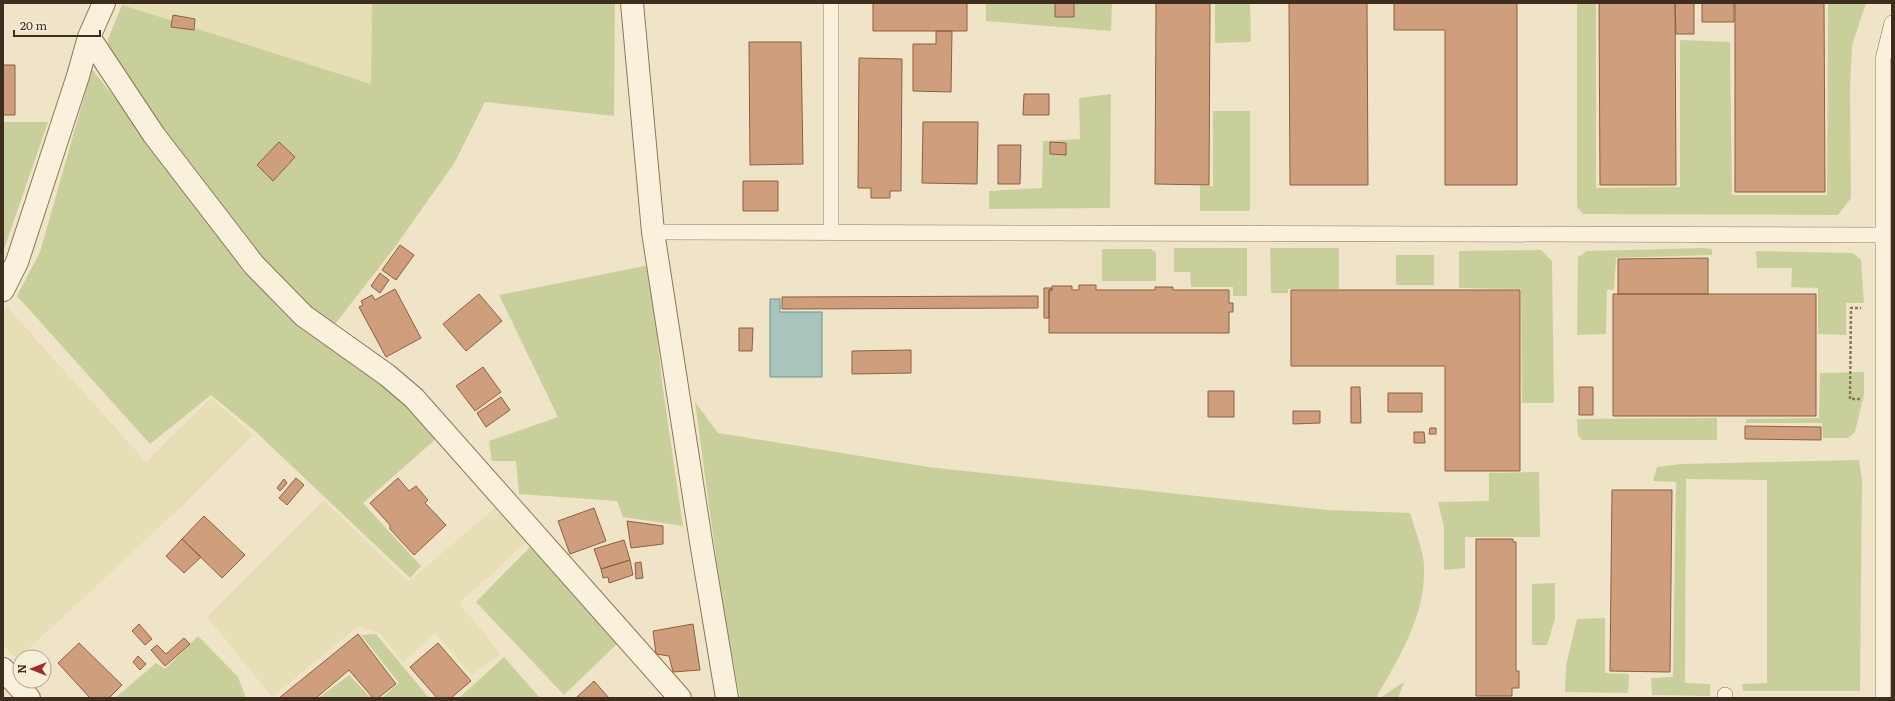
<svg xmlns="http://www.w3.org/2000/svg" width="1895" height="701" viewBox="0 0 1895 701" font-family="Literata,serif">
  <style>
    .farmland { fill: #e6deb5 }
    .green { fill: #c9cf9b }
    .water { fill: #a9c4bc; stroke: #6f938a }
    .building { fill: #cf9f7d; stroke: #8d5f41 }
    .lines { fill: none; stroke-linecap: round; stroke-linejoin: round }
    .lane-casing { stroke: #8d765c; stroke-width: 16 }
    .street-casing { stroke: #8d765c; stroke-width: 24 }
    .path { stroke: #8d765c; stroke-width: 2.5; stroke-dasharray: 3 2; stroke-linecap: butt }
    .lane { stroke: #faf1dc; stroke-width: 15 }
    .street { stroke: #faf1dc; stroke-width: 22 }
  </style>
  <rect width="100%" height="100%" fill="#f0e4c8"/>
  <path class="farmland" d="M123 3H372L371 84 121 10Z
    M8 308 146 462 211 398 253 435 184 504 20 657H15L3 644V313Z
    M324 500 408 582 495 508 528 541 459 603 501 654 472 675 435 633 403 663 379 633 359 626 272 697 207 617Z"/>
  <path class="green" d="M372 3H615L614 116 485 102 455 162 395 247 332 328 293 294 220 207 159 127 108 51V39L122 5 371 84Z
    M986 3H1112L1111 31 986 21Z
    M1215 3H1250L1251 42 1215 43Z
    M1577 3H1596V188L1680 187V40L1730 42 1732 195H1827L1828 3H1866L1852 45 1850 88 1851 198 1838 215 1583 214 1577 207Z
    M92 69 280 309 357 363 404 401 437 438 363 503 421 566 410 578 256 432 211 395 150 444 17 296 40 252Z
    M1111 94 1110 208 989 209V191L1042 188 1043 141 1080 139 1079 98Z
    M1213 111H1250V211H1200V186H1213Z
    M3 122H48L3 252Z
    M1174 248H1247V296H1233V287H1191L1190 272H1174Z
    M1270 248H1339V289H1288V293H1271Z
    M1703 248 1712 249V255L1616 258 1614 290H1607L1606 334 1577 335 1578 257 1587 251Z
    M1102 249H1151L1156 253V281H1102Z
    M1541 250 1552 261 1554 403H1522L1521 289 1459 288V251Z
    M1756 251 1853 253 1861 260 1864 303H1846V335L1818 334V288L1791 287 1792 268H1757Z
    M1396 255H1434V285H1396Z
    M650 265 662 382 683 526 623 517 617 501 519 494 516 461H492L489 441 558 417 499 295Z
    M1864 372V395L1855 432 1848 438H1823L1822 423H1746V419L1819 418 1820 373Z
    M695 402 718 433 928 467 1328 510 1410 513C1414 527 1424 552 1424 566 1426 616 1399 657 1376 698H740L722 602Z
    M1717 418V440H1582L1578 436 1577 419Z
    M1859 460 1862 479 1860 691H1743L1742 684 1767 683V480L1686 479 1685 683 1710 684V696L1652 695 1651 678 1673 677 1676 482 1653 481 1657 467 1681 464Z
    M1539 472 1540 537H1465V568L1444 570V527L1438 502 1489 501V473Z
    M530 547 619 642 564 695 476 602Z
    M1555 583V619L1547 645H1532V584Z
    M1605 618V673L1629 674 1628 693 1565 692 1566 665 1577 619Z
    M376 634 429 698H382L399 683 361 635Z
    M198 636 238 677 246 698H115L156 663 165 669Z
    M504 657 540 698H459Z
    M349 675 371 698H321L320 697Z
    M1404 682 1398 698H1380Z"/>
  <path class="water" d="M770 299H780V312H822V377H770Z"/>
  <path class="building" d="M873 3H967V31H873Z
    M1055 3H1074V17H1055Z
    M1156 3H1210L1209 185 1155 184Z
    M1289 3H1367L1368 185H1290Z
    M1394 3H1517V185H1445V30H1394Z
    M1599 3H1675L1676 185H1600Z
    M1675 3H1694V34H1676Z
    M1702 3H1734V22H1702Z
    M1735 3H1824L1825 192H1735Z
    M173 15 195 19 194 30 171 27Z
    M936 31H952L951 92 913 91V44H936Z
    M749 42H801L803 164 750 165Z
    M859 58 902 59 901 191H890V198H871V188H858Z
    M3 65H15V115H3Z
    M1024 94H1049V115H1023Z
    M923 122H978L977 184 922 183Z
    M279 142 295 157 273 181 257 165Z
    M1050 142 1066 143V155L1050 154Z
    M998 145H1021L1020 184H998Z
    M743 181H778V211H743Z
    M400 245 414 255 396 280 382 270Z
    M1708 258V294H1618V259Z
    M380 273 389 280 380 293 371 286Z
    M1079 285H1096V290H1155V287H1173V290H1229V303H1233V312H1229V333H1049V290H1052V286H1072V290H1079Z
    M1044 288H1052V290H1049V318H1044Z
    M395 289 421 338 386 357 359 307 363 305 361 301 372 295 375 300Z
    M1291 290H1520V471H1445V366H1291Z
    M479 294 502 321 466 351 443 324Z
    M1613 294H1816V416H1613Z
    M1038 296V308L782 309V297Z
    M739 328H753L752 351H739Z
    M911 350V373L852 374V351Z
    M483 367 501 392 475 411 456 386Z
    M1351 387H1360L1361 423H1351Z
    M1579 387H1593V415H1579Z
    M1208 391H1234V417H1208Z
    M1388 393H1422V412H1388Z
    M501 397 510 410 486 427 477 413Z
    M1293 411H1320V423L1293 424Z
    M1745 426 1821 427V440L1745 439Z
    M1430 428H1436V434H1429Z
    M1414 432H1424L1425 443H1414Z
    M296 478 304 485 287 505 279 498Z
    M398 478 409 491 416 486 428 500 425 503 446 525 414 555 390 529V525L370 503Z
    M284 479 287 483 280 491 277 488Z
    M1612 490H1672L1670 672 1610 671Z
    M594 508 606 541 570 554 558 521Z
    M204 516 245 555 222 578 182 539Z
    M627 521 663 526V544L631 548Z
    M182 539 201 557 184 573 166 556Z
    M1476 539H1513V542H1516V671H1519V688H1512V696H1476Z
    M624 540 630 560 601 569 594 549Z
    M630 560 633 575 609 583 608 577 603 578 601 569Z
    M641 562 643 578 636 579 635 563Z
    M139 624 152 639 145 645 132 631Z
    M693 624 700 670 673 672 669 656 656 654 653 631Z
    M358 634 396 684 378 698H373L349 670 316 698H279Z
    M184 638 190 644 165 666 151 650 157 645 166 654Z
    M79 643 122 685 109 698H90L58 663Z
    M438 643 471 681 451 698H437L410 667Z
    M138 656 146 664 140 670 133 662Z
    M594 681 609 698H576Z"/>
  <g class="lines">
    <g class="lane-casing">
      <path id="lane" d="M653 232 1883 235
        M831 233V3
        M1725 698V695
        M1883 698V59L1892 23"/>
    </g>
    <g class="street-casing">
      <path id="street" d="M632 3 653 232 702 548 727 698
        M89 37 154 135 254 265 304 316 387 375 414 398 680 698
        M3 290 17 262 78 76 89 37 104 3
        M3 669 29 698"/>
    </g>
    <path class="path" d="M1860 399H1850L1851 308H1861"/>
    <use href="#lane" class="lane"/>
    <use href="#street" class="street"/>
  </g>
  <rect width="1895" height="701" fill="none" stroke="#3d2e20" stroke-width="8"/>
  <g transform="translate(32 669) rotate(270)"><circle r="19" fill="#f7eed8" stroke="#ada18e"/>
  <path d="M0-3L7 15L0 10L-7 15Z" fill="#9e2a2b"/>
  <text y="-6" font-size="11" font-weight="bold" text-anchor="middle" fill="#3d2e20">N</text>
  </g>
  <path d="M14 30v6h86v-6" fill="none" stroke="#3d2e20" stroke-width="2"/>
  <text x="20" y="30" font-size="12" fill="#3d2e20" stroke="#f7eed8" stroke-width="3" paint-order="stroke">20 m</text>
</svg>
